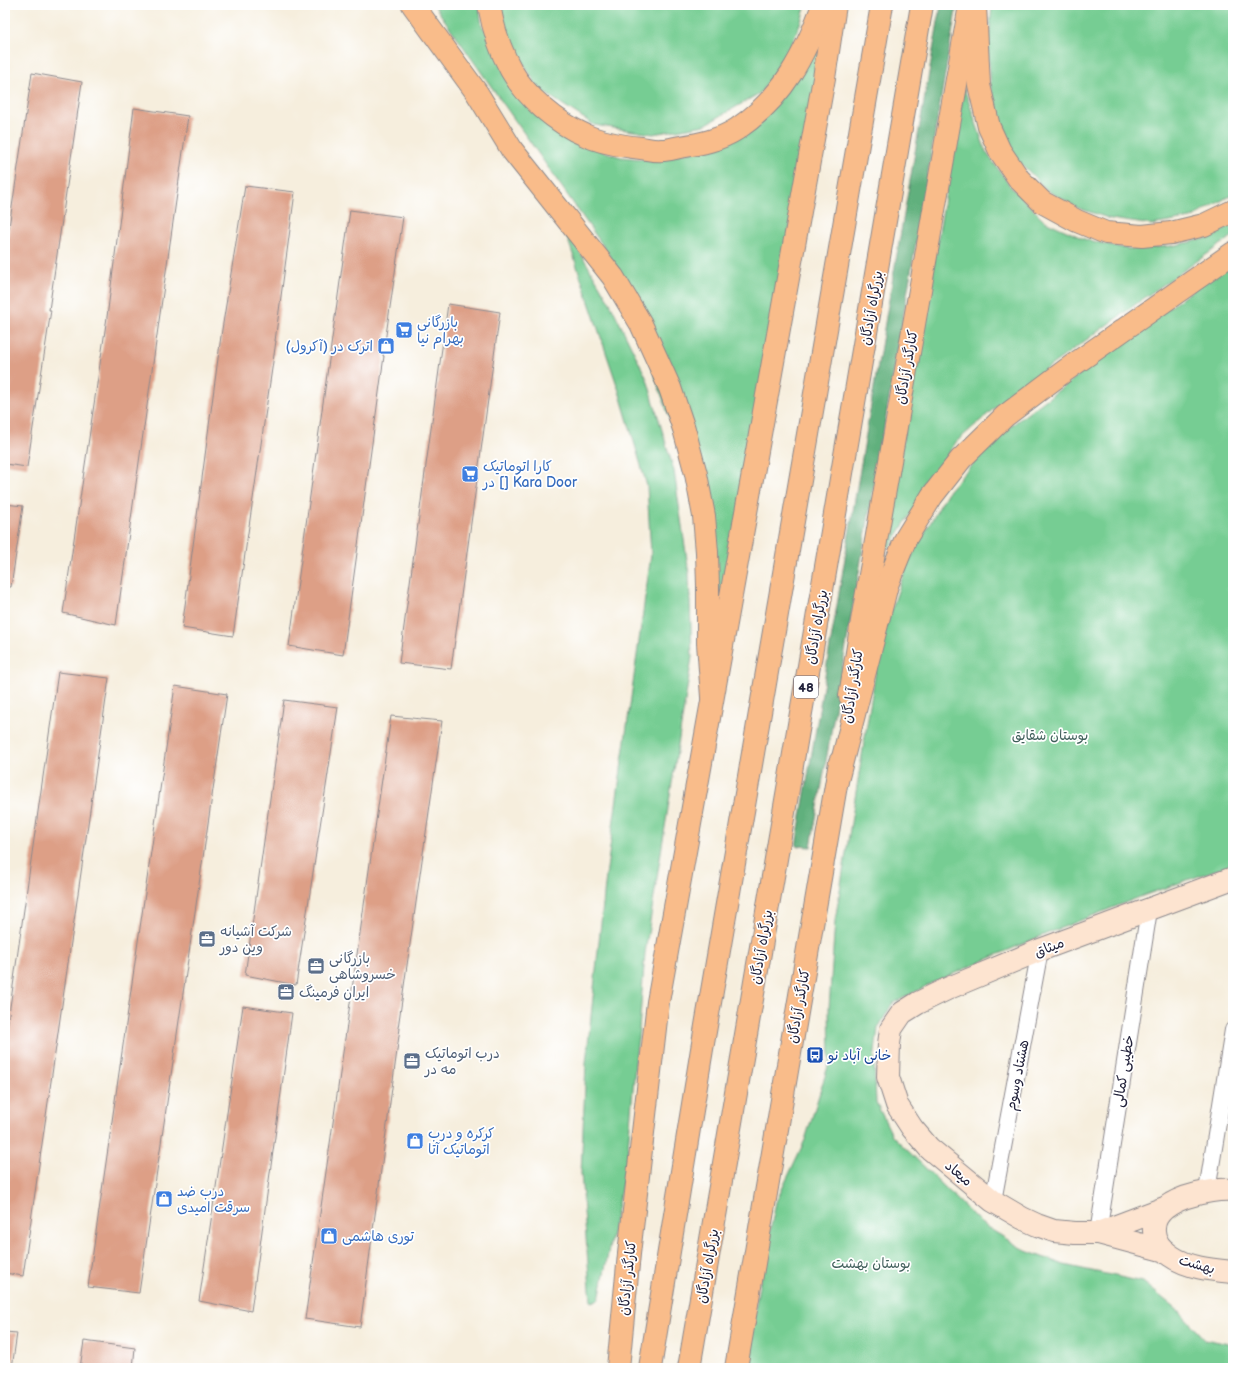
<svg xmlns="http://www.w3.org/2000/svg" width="1238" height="1373" viewBox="0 0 1238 1373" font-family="'Balsamiq Sans','Playpen Sans Arabic',sans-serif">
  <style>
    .green { fill: #76cd93; stroke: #4c7867 }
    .forest { fill: #60b07d; stroke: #41695c }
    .building { fill: #dd9f86 }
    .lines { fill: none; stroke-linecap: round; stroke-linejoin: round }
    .street-casing { stroke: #8c888c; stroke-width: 18 }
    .secondary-casing { stroke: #8c888c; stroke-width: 24 }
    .primary-casing { stroke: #8c888c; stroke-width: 24 }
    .highway-casing { stroke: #8c888c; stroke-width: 24 }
    .street { stroke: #fff; stroke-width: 16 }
    .secondary { stroke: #fde4d0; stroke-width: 22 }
    .primary { stroke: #f9bc8a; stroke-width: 22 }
    .highway { stroke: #f9bc8a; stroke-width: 22 }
    .labels { text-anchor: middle; stroke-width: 3.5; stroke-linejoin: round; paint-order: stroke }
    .shield { fill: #fff; stroke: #646476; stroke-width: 1 }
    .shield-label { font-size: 13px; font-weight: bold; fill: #22223b }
    .street-label { font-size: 14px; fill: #22223b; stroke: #fff }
    .shop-label { font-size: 14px; fill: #366cbe; stroke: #fff; text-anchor: start }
    .park-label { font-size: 14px; fill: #3f5e5a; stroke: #fff }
    .service-label { font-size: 14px; fill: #4e5e75; stroke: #fff; text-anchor: start }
    .transit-label { font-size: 14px; fill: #164399; stroke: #fff; text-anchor: start }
  </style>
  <rect width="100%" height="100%" fill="#fff"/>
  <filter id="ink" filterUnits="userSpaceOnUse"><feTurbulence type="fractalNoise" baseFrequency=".025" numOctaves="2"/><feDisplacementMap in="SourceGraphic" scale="8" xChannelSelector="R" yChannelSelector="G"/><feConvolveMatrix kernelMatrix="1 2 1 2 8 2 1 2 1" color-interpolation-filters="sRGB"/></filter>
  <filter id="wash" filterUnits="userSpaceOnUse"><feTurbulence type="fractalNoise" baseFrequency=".012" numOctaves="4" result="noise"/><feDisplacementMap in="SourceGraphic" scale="16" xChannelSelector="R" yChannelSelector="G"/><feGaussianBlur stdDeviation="0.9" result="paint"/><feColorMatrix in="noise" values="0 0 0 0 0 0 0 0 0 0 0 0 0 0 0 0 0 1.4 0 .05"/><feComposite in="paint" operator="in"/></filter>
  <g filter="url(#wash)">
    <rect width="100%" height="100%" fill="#f6eedd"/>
    <path class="green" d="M434 5H479L482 26 590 147 621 157 655 160 727 143 828 16 715 643 716 554 619 271 599 240Z
      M502 5H806L801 21 786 58 760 93 705 125 653 134 594 125 539 89 504 31Z
      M992 5H1233V194L1191 218 1152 225 1111 219 1078 208 1048 191 1013 155 1002 125 991 89 988 50Z
      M964 88 986 152 1011 187 1045 221 1084 239 1128 249 1172 246 1213 237 1233 223V236L1147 296 1006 398 956 442 889 548 885 544Z
      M562 222 610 303 647 379 674 471 689 574 692 657 645 953 639 1030 636 1054 627 1159 599 1299 591 1302 581 1173 586 1063 606 876 651 555 647 486 619 391Z
      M1233 263V864L1145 895 1046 934 932 983 892 1004 878 1028 874 1060 876 1102 892 1135 982 1224 1026 1251 1064 1265 1143 1282 1181 1313 1205 1339 1233 1345V1368H745L759 1286 776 1202 805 1140 830 1060 829 1008 835 921 879 651 886 627 907 564 949 490 1000 434 1197 287Z"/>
    <path class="forest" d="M941 5H957L877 469 811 847 796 846 888 305Z"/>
    <g id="blocks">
      <path class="building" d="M32 73 82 82 49 310H51L27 467 5 464V254Z
        M134 108 188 116 116 625 63 613 107 317Z
        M245 186 295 192 275 341H276L233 636 182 628 221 336Z
        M350 210 403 217 383 356H384L343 655 289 646Z
        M448 304 500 312 451 669 399 663Z
        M5 504 23 506 11 587H5Z
        M58 672 109 678 23 1276 5 1273V1042Z
        M175 686 227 694 139 1293 88 1287Z
        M284 700 338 707 296 985 245 975Z
        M391 716 442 721 398 1028H400L360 1327 305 1319Z
        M243 1006 292 1013 251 1311 199 1301Z
        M5 1332 17 1333 12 1368H5Z
        M84 1341 135 1348 133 1368H80Z"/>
    </g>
  </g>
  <g filter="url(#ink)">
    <use href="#blocks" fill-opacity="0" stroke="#8c888c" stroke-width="1"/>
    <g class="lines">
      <g class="street-casing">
        <path id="street" d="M1207 1191 1233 1030
          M993 1201 1040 950
          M1098 1233 1149 910"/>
      </g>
      <g class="secondary-casing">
        <path id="secondary" d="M1233 1190C1210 1188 1155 1199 1154 1228 1153 1240 1162 1250 1171 1256 1188 1268 1213 1270 1233 1272
          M1098 1233 1167 1207
          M1165 1251 1098 1233H1075L1054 1231 1037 1225 1022 1218 993 1201 929 1148 912 1128 897 1105 888 1077 889 1044 891 1029 902 1013 918 1003 949 988 1040 950 1233 878"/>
      </g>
      <g class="primary-casing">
        <path id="primary" d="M850 696 863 615 970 5
          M618 1368 629 1254 658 1002 824 78 835 5
          M736 1368 840 762"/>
      </g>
      <g class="highway-casing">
        <path id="highway" d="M413 5 477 93 512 150 613 277 641 324 670 388 684 429 696 474 704 516 707 552 708 586V643L712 697
          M489 5C493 28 500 50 511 70 526 97 557 123 585 135 602 143 623 146 641 148 648 149 655 151 662 150 668 150 674 148 680 147 700 144 720 140 737 129 783 98 805 55 823 5
          M975 5 979 85 989 127 1000 151 1019 179 1042 202 1077 221 1106 233 1142 236 1171 233 1204 225 1233 211
          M837 781 887 585 906 538 932 496 961 459 1005 416 1066 370 1233 253
          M650 1368 702 1049 882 5
          M689 1368 922 5"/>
      </g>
      <use href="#street" class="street"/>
      <use href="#secondary" class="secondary"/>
      <use href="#primary" class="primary"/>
      <use href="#highway" class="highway"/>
    </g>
  </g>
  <defs>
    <g id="supermarket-square" transform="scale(0.9)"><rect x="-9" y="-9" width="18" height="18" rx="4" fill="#3f7fe0" stroke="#fff"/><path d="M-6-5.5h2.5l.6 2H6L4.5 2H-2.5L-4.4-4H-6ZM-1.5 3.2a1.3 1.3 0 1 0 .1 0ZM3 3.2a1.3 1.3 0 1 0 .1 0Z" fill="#fff"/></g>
    <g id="shop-square" transform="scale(0.9)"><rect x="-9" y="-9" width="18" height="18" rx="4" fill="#3f7fe0" stroke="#fff"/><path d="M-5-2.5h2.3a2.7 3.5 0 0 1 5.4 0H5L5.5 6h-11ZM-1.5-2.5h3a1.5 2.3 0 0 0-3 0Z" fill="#fff"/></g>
    <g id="office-square" transform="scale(0.9)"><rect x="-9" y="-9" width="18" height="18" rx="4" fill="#5c6f8a" stroke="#fff"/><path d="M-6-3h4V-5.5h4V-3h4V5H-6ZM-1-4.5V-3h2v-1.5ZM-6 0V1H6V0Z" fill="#fff"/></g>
    <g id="bus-square" transform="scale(0.9)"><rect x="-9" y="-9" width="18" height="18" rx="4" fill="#1a4fb4" stroke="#fff"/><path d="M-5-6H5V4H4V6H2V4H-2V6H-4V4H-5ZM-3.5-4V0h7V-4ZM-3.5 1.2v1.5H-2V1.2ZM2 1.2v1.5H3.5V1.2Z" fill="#fff"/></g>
  </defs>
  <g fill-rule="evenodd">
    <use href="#supermarket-square" x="404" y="330"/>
    <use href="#shop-square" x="386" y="346"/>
    <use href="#supermarket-square" x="470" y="474"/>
    <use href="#office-square" x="207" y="939"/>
    <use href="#office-square" x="316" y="966"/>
    <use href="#office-square" x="286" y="992"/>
    <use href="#bus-square" x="815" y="1055"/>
    <use href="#office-square" x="412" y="1061"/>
    <use href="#shop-square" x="415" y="1141"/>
    <use href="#shop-square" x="164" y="1199"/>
    <use href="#shop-square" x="329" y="1236"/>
  </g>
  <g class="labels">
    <rect class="shield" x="794" y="676" width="24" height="22" rx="3"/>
    <g class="shield-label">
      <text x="806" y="692">48</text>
    </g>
    <g class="street-label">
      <text transform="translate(871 308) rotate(-80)" y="5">بزرگراه آزادگان</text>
      <text transform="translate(906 367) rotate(-80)" y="5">کنارگذر آزادگان</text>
      <text transform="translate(816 627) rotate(-80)" y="5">بزرگراه آزادگان</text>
      <text transform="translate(852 686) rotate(-81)" y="5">کنارگذر آزادگان</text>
      <text transform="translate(761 947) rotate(-80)" y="5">بزرگراه آزادگان</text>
      <text transform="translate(1049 947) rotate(-21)" y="5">میثاق</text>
      <text transform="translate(798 1006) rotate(-80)" y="5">کنارگذر آزادگان</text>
      <text transform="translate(1123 1071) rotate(-81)" y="5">خطیبی کمالی</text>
      <text transform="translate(1017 1075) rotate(-79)" y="5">هشتاد وسوم</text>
      <text transform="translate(959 1173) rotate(40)" y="5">میعاد</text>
      <text transform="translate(1197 1264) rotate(16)" y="5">بهشت</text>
      <text transform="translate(707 1266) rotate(-80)" y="5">بزرگراه آزادگان</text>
      <text transform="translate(627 1278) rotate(-84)" y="5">کنارگذر آزادگان</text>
    </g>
    <g class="shop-label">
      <text x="417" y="327">بازرگانی<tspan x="417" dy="16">بهرام نیا</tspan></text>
      <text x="373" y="351" text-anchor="end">اترک در (آکرول)</text>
      <text x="483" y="471">کارا اتوماتیک<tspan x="483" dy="16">در [] Kara Door</tspan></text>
      <text x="428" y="1138">کرکره و درب<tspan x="428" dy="16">اتوماتیک آتا</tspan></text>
      <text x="177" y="1196">درب ضد<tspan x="177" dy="16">سرقت امیدی</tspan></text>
      <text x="342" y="1241">توری هاشمی</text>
    </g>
    <g class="park-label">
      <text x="1050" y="740">بوستان شقایق</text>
      <text x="871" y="1268">بوستان بهشت</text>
    </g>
    <g class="service-label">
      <text x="220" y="936">شرکت آشیانه<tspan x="220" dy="16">وین دور</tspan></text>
      <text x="329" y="963">بازرگانی<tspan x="329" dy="16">خسروشاهی</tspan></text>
      <text x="299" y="997">ایران فرمینگ</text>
      <text x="425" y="1058">درب اتوماتیک<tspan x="425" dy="16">مه در</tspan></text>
    </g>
    <g class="transit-label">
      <text x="828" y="1060">خانی آباد نو</text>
    </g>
  </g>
  <rect width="1238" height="1373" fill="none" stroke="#fff" stroke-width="20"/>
</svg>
